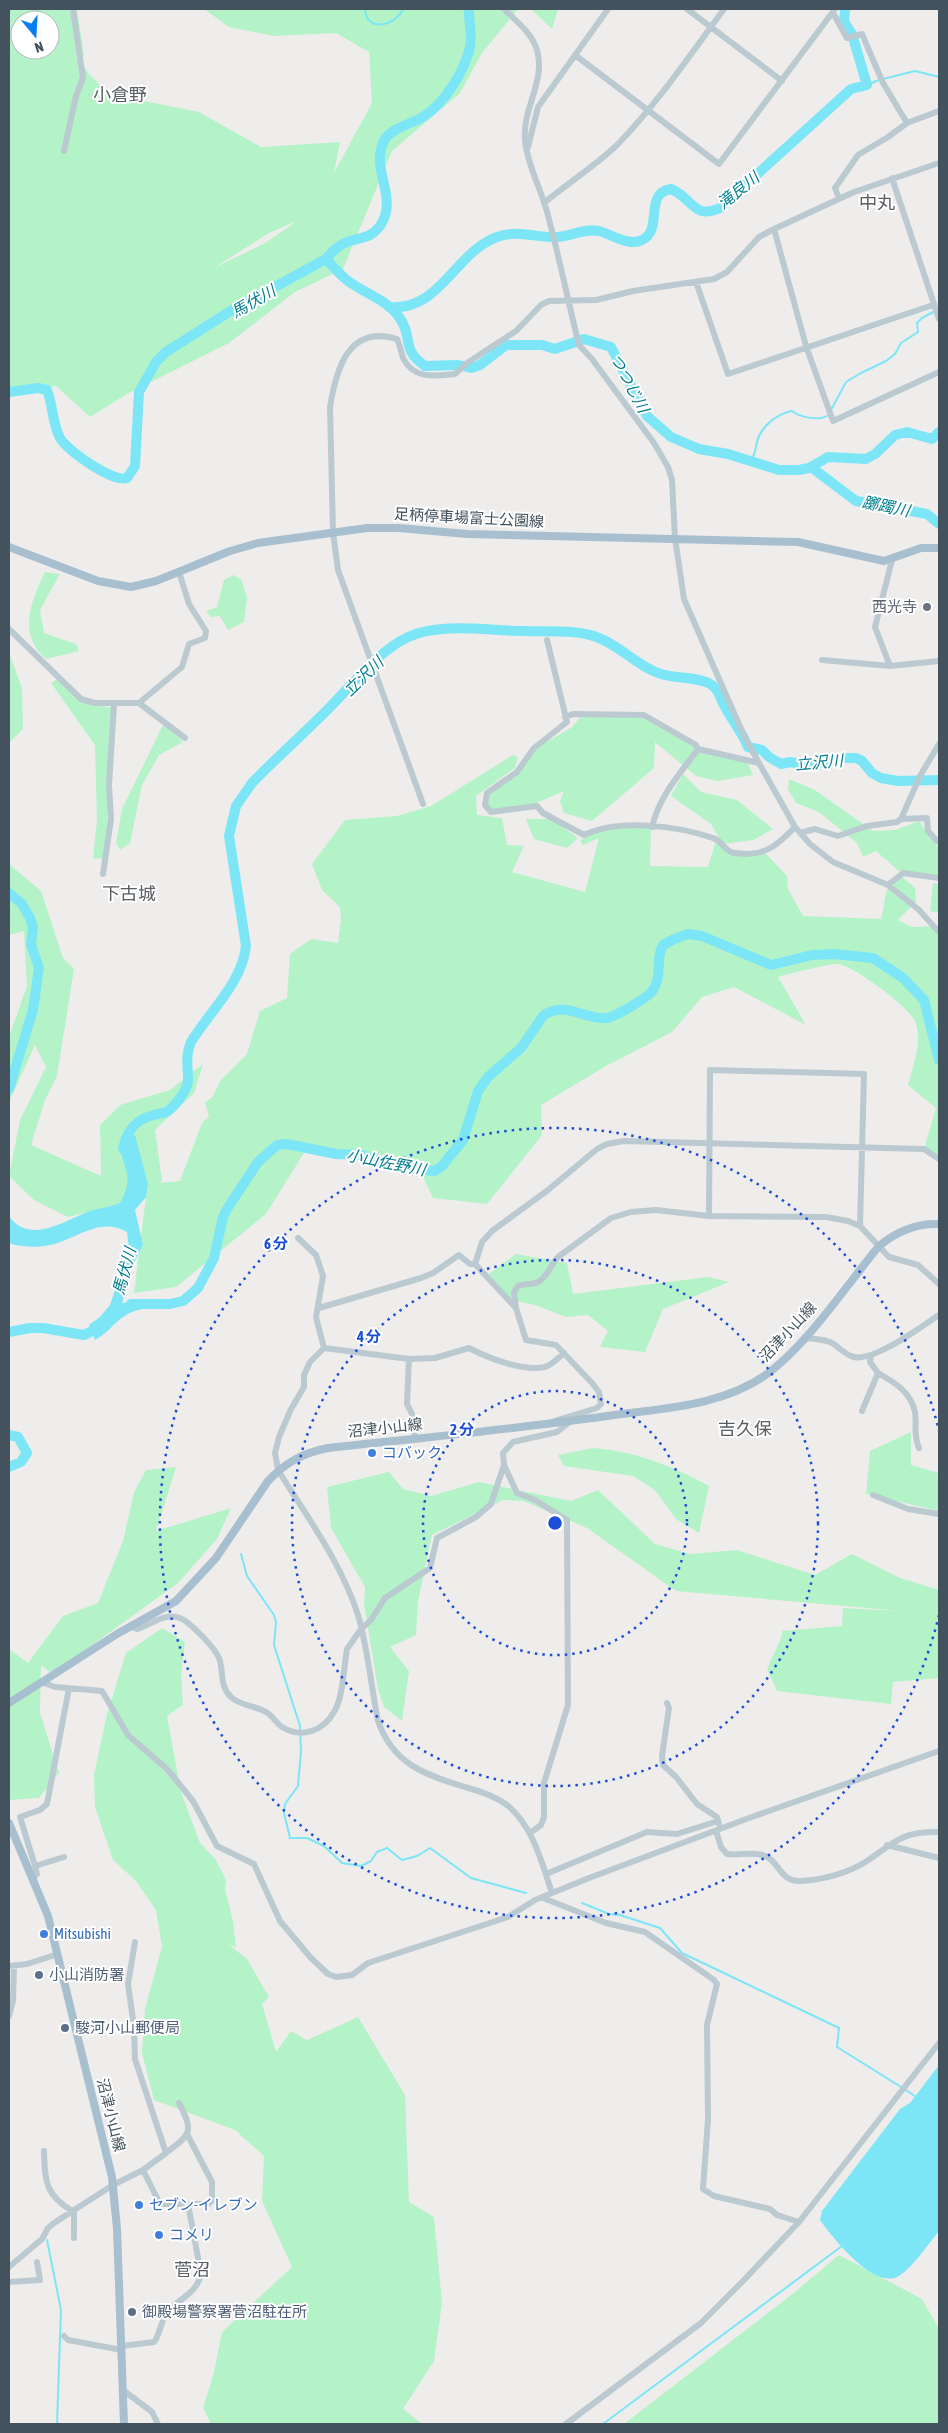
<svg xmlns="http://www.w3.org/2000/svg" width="948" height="2433" viewBox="0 0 948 2433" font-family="'Asap Condensed','Noto Sans JP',sans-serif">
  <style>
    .green { fill: #b4f3c7; fill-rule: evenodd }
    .water { fill: #7ce6f6 }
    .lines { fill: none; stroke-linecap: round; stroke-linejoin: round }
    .stream { stroke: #7ce6f6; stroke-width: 2 }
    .river { stroke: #7ce6f6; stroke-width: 10 }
    .minor { stroke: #bbc9d1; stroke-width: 6 }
    .major { stroke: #a8bfcf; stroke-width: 8 }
    .ring { fill: none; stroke: #1d4ed8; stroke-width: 2.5; stroke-dasharray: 2.5 5 }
    .worship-dot { fill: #6b7280; stroke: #fff; stroke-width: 2 }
    .shop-dot { fill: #3f7fe0; stroke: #fff; stroke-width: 2 }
    .service-dot { fill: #5c6f8a; stroke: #fff; stroke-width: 2 }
    .labels { text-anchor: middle; stroke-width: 4; stroke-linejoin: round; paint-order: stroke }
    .street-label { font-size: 15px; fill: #43525c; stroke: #fff }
    .worship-label { font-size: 15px; fill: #5b616d; stroke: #fff; text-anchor: end }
    .shop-label { font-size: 15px; fill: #366cbe; stroke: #fff; text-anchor: start }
    .service-label { font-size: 15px; fill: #4e5e75; stroke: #fff; text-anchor: start }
    .water-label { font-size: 16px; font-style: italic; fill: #037f91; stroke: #fff }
    .quarter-label { font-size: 18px; fill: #585d62; stroke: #fff }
    .centre { fill: #1d4ed8; stroke: #fff; stroke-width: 2.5 }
    .ring-label { font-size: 15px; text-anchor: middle; font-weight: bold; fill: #1d4ed8; stroke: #fff; stroke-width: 4; stroke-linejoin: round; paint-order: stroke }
  </style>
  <rect width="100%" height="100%" fill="#efecec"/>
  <path class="green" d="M9 9H77L84 55H75L89 74 109 94 199 112 261 147 340 142 334 173 372 103 369 52 336 33 274 36 229 27 204 9H518L482 53 460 93 392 151 343 269 295 292 229 343 127 394 90 417 56 386 9 394ZM20 20H50V50H20ZM297 221 265 243 214 268 269 233Z
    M531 9H558L552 29Z
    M45 572 60 574 40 610 44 633 76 644 79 651 46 659C17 634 31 601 45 572Z
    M233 575 241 579 247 598 244 622 228 630 220 616 211 617 206 611 217 607 224 580Z
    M9 653 22 688 23 729 9 743Z
    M61 677 87 704 114 708 105 859 93 858 97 821 95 745 51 683Z
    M585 712 638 715 679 736 698 750 747 761 753 775 717 781 696 776 655 742 654 768 592 821 564 813 560 801 564 791 534 804 491 812 485 799 489 793 515 775 538 747 572 727Z
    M164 723 183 742 159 755 142 785 130 843 120 850 116 843 122 809Z
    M513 755 518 757 515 768 476 796 477 815 502 818 507 845 524 846 512 872 585 892 599 838 583 845 580 841 596 830 651 827 650 866 708 867 716 840 722 843 711 824 671 796 683 774 701 792 737 800 773 829 753 840 723 844 735 853 766 854 787 876 788 889 803 916 881 919C888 896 880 893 899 874L915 888 916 902 898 920 912 927 939 926V1158L924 1149 936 1108 908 1085C913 1066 923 1041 915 1021 909 1007 854 966 838 964 831 963 788 974 778 977L806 1025 734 987 702 997 672 1032 606 1066 541 1105 542 1135 487 1204 433 1198 416 1161 370 1158 307 1148 266 1214 176 1287 134 1293 147 1189 116 1205 68 1217 34 1200 9 1176 20 1120 46 1067 35 1045 9 1102V1037L27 986 24 931 9 935V864L41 891 63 958 74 969 57 1076 45 1100 31 1145 101 1176 100 1125 120 1105 170 1090 203 1064 194 1093 155 1130 162 1181 159 1183 180 1181 202 1123 209 1116 205 1103 213 1096 220 1081 247 1054 260 1011 287 998 290 954 311 939 338 943 341 920 340 907 322 890 312 864 345 820 397 816 431 806Z
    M789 779 815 790 873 831 895 830 919 821 934 842 939 847V875L899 871 876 851 863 857 857 843 819 812 796 803 788 789Z
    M526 819H552L578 838 567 848 534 839Z
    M933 883 939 884V913L930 911Z
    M516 1254 567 1263 573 1294 708 1277 729 1282 663 1309 645 1352 600 1347 608 1331 588 1315 566 1317 535 1305 507 1299 489 1274Z
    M911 1432V1465L939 1473V1511L866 1494 870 1451Z
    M593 1448C635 1451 672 1466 709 1486L699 1533 676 1519 655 1490 633 1476 564 1466 558 1455Z
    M176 1467 156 1531 231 1508 217 1539 178 1583 70 1661 50 1672 41 1665 40 1713 59 1773 39 1798 9 1800V1649L28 1663 63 1616 98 1603 123 1541 134 1492 146 1470Z
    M389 1472 403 1489 431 1496 479 1482 571 1501 598 1490 655 1544 690 1554 737 1550 815 1575 852 1554 900 1578 939 1590V1678L893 1682 891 1704 777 1691 767 1669 782 1636V1631L842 1626 843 1608 901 1611 676 1591 587 1528 524 1501 503 1500 432 1535 418 1601 416 1635 390 1647 409 1671 402 1721 384 1707 378 1689 364 1604 365 1587 331 1528 327 1487Z
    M162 1628 185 1642 181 1674 183 1705 167 1716 181 1792 200 1843 216 1860 226 1880 225 1889 233 1921 236 1948 227 1943 247 1959 269 1997 262 2004 276 2052 291 2031 307 2040 358 2017 405 2095 409 2202 434 2217 442 2303 434 2361 403 2409 422 2424H211L203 2408 214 2372 222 2332 292 2267 262 2201 264 2156 235 2130 154 2100 142 2053 145 2009 162 1947 156 1910 136 1881 113 1860 95 1807 94 1775 107 1714 126 1653Z
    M839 2255 922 2299 939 2329V2424H624L795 2292Z"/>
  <path class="water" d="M135 1135 148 1184 146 1197 135 1210 143 1245 130 1270 128 1285 122 1303 143 1301 142 1309C116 1315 116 1328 95 1340L89 1325 100 1317 110 1305 129 1249 127 1232C100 1216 77 1239 50 1245 37 1248 24 1247 11 1244L9 1240V1216C30 1246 65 1220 90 1211 100 1208 110 1207 120 1203 138 1170 118 1169 121 1138Z
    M939 2065V2231C929 2243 911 2270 897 2277 872 2288 833 2238 820 2220L822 2211 900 2109 910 2103Z"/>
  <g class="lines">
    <path class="stream" d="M365 9C366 33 396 26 403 9
      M883 79 915 71 939 77
      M867 85 879 80
      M831 410 846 382 861 373 886 361 895 354 901 343 918 332 917 323 922 318 939 309
      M750 460C756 455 755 449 757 442 761 426 777 414 792 411 801 418 820 421 829 415
      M241 1554 247 1576 274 1615 276 1622 274 1645 300 1726 301 1751 298 1786 285 1804 284 1813 290 1838H307L324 1846 342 1863 361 1866 371 1861 377 1852 387 1848 402 1860 417 1856 430 1848 471 1878 526 1893
      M582 1903 609 1914 620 1915 660 1928 682 1953 839 2028 837 2047 901 2087
      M906 2090 916 2097
      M47 2240 61 2310 57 2424
      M603 2424 842 2246"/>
    <path class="river" d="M326 259C333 266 340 275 348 281 364 293 386 299 399 317 414 337 400 349 425 366L458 365 471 368 480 365 506 345H542L555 349 584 339 611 347 647 416 671 437 699 449 728 454 779 470H799L809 468 828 457 866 459 875 454 895 435 907 432 932 439 939 432
      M389 307C440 312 455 252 497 237 518 229 536 238 557 237 572 236 584 228 599 231 611 234 629 247 642 240 664 230 643 193 671 189 693 198 693 220 720 208L851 89 867 85 852 34 844 22 845 9
      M9 392 38 388 47 390C53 405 52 423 60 438 68 451 113 483 127 478L135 466 139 392 156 362 166 352 229 312 326 259C332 252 338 245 347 242 361 237 370 239 380 226 400 197 368 168 385 139 392 128 411 124 421 118 444 105 464 72 470 47 473 34 468 21 469 9
      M811 467 856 501 927 514 939 524
      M9 893 22 904 30 918 33 927 31 944 39 968 33 1010 9 1089
      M123 1149C127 1130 135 1120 154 1115 158 1114 165 1113 168 1111 176 1105 189 1088 188 1079 188 1065 185 1056 191 1042 210 1011 242 983 246 946L229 836 236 806 252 783C278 756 307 731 333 704 355 681 379 651 408 637 441 622 489 631 524 631 549 632 576 629 599 638 622 647 638 667 661 674 676 679 699 676 712 685 717 689 720 695 722 701 729 717 742 731 748 747L762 750 769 757 781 764 790 762 808 765 844 758H856L862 761 872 773 881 778 898 781 939 780
      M131 1304H170L183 1301 198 1288 214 1258 223 1217 227 1209 258 1162 277 1145 287 1144 336 1154 362 1155 384 1163 423 1170 435 1171 442 1166 463 1140 478 1091 488 1077 521 1048 543 1016C565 999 585 1021 607 1018 616 1016 627 1009 635 1004 641 1000 649 996 653 990 663 975 655 958 663 945L674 939 688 934 702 936 771 965 812 955 834 954 873 958 903 978 924 1000 939 1060
      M9 1332 30 1328H43L84 1335 102 1326
      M9 1435 18 1437 27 1453 21 1462 9 1467"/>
    <path class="minor" d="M504 9C516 21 532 33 537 50 546 81 522 109 525 140 527 164 541 189 547 212 559 256 568 301 579 345L592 359 654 443 668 467 672 480 675 538 684 599 745 738 795 827 810 844 833 862 888 885 918 909 939 932
      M687 9 782 81
      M833 13 847 38 862 34 883 83 907 123
      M575 55 719 164 835 9
      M528 147 538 107 608 9
      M64 151 76 96 83 78 73 9
      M892 178 939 319
      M839 198 835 188 858 155 888 137 907 123 939 111
      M544 203C568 183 595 166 617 145 657 104 690 55 724 9
      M774 229 806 346 833 421 939 372
      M696 282 728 374 933 305
      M892 560 875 627 890 666 939 661
      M9 629 81 699 95 703H139L185 738
      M547 640 567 722 534 748 517 772 487 793 485 805 491 812 537 806 543 813 584 835C619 818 677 826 713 838 721 840 724 849 731 852 735 854 742 853 746 854 769 854 780 842 795 827
      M822 660 890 666
      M139 703 182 667 189 644 205 638 206 631 189 604 179 572
      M565 717 573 714 644 715 696 745 698 749 759 763
      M423 804 338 570 333 532 330 407C336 370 348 324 397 339 400 345 401 352 403 358 414 380 435 376 455 374L467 363 516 331 541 305 549 301 596 300 633 291 714 279 727 272 759 237 774 229 854 192 939 163
      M901 819 927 818 928 831 937 841H939
      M652 827C659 796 680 774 698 749
      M800 833 815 829 838 836 867 826 897 822 901 819 920 776 939 744
      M103 874 111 819 109 785 114 704
      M888 885 903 873 939 878
      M709 1216 710 1070 864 1074 860 1226
      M298 1238 316 1255 323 1276 316 1317 324 1348 409 1359 407 1404 412 1414 415 1439
      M319 1308 421 1278 433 1273 459 1255 470 1264H475
      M516 1308 514 1292 518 1286C525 1283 532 1285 538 1282 547 1278 551 1264 558 1257L611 1218 631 1212 656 1210 709 1216 826 1217 848 1221 860 1226 889 1257 918 1265 939 1284
      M805 1338C814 1339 824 1339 832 1343 839 1347 845 1355 854 1357 874 1362 922 1326 939 1315
      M324 1348 310 1362 304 1375V1387L291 1409 279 1437 275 1453 278 1470C307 1517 341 1562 358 1615 368 1649 371 1686 378 1721 393 1764 425 1775 465 1787 480 1791 495 1796 507 1805 533 1826 542 1863 552 1893
      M409 1359 435 1358 469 1348C488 1358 524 1372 545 1367 552 1365 558 1358 564 1353
      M878 1373C894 1382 911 1392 915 1412 917 1425 913 1435 919 1448
      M862 1411 878 1373 870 1362 871 1355
      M554 1421 597 1408 601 1404 599 1392 592 1383 556 1345 526 1340 516 1308 475 1264 482 1242 492 1231 548 1190 597 1149 607 1144 624 1141 924 1149 939 1159
      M873 1495 908 1509 939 1514
      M131 1627 137 1629C151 1625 165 1612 180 1618 190 1622 215 1648 219 1658 224 1671 219 1686 231 1697 241 1707 258 1705 269 1714 274 1718 277 1724 282 1727 302 1739 323 1731 334 1712 343 1698 344 1666 347 1649L361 1629 371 1620 385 1598 430 1568 437 1538 476 1517 491 1504 504 1465
      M41 1682 55 1687 102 1691 128 1735 168 1770 193 1801 217 1846 254 1864 280 1921 311 1958 328 1974 336 1977 352 1975 368 1963 508 1917 535 1900 589 1878 749 1818 939 1751
      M667 1703 669 1708 662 1756 663 1765 676 1777 697 1804 717 1817 719 1824
      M716 1831 721 1847 727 1854C741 1856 757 1850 769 1858 781 1867 782 1882 801 1881 823 1880 848 1873 867 1861 895 1842 902 1831 939 1832
      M530 1833 541 1825 544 1817V1783L568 1705 567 1520 535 1500 517 1493 504 1465 503 1453 513 1442 557 1432 571 1421
      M887 1845 939 1858
      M35 1866 20 1817 40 1810 47 1804 69 1688
      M546 1874 647 1832 677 1834 718 1821
      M33 1878 37 1874 35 1866 64 1857
      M543 1898 606 1923 645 1932 714 1980 717 1984 707 2025 708 2119 703 2189 714 2196 770 2209 777 2215 799 2222
      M9 1966 27 1964 58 1954
      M9 2016 13 2001 14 1966
      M44 2151C45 2181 45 2196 74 2212V2238
      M166 2153C191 2134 194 2132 179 2103
      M143 2170 158 2200 162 2204H208L212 2201V2182L187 2134
      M9 2267 42 2239 48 2228 54 2223 113 2185 143 2170 166 2153 135 2059 134 2027 128 1984 135 1942
      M9 2282 40 2280 37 2262
      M64 2336 68 2340 122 2350
      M122 2346 154 2342C160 2334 160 2325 165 2316 174 2299 196 2297 201 2274L188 2204
      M123 2390 152 2412 158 2424
      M566 2424 701 2323 742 2282 799 2222 939 2043"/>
    <path class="major" d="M9 547 98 581 131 587 156 581 230 551 258 543 367 528H399L467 534 798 542 884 561 921 548H939
      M9 1703 117 1634 176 1601 216 1558 268 1481C286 1462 303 1453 328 1448 421 1438 514 1429 607 1416 661 1408 721 1407 767 1374 807 1345 846 1286 879 1246 896 1232 916 1223 939 1224
      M9 1823 48 1916 112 2177 117 2229 124 2424"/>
  </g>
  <g class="ring">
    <circle cx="555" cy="1523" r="132"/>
    <circle cx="555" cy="1523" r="263"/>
    <path d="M939 1615A395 395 0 1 1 939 1431"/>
  </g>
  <circle class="worship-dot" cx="927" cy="607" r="5"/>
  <g class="shop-dot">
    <circle cx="372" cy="1453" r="5"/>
    <circle cx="44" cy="1934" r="5"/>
    <circle cx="139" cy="2205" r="5"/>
    <circle cx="159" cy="2235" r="5"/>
  </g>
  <g class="service-dot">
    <circle cx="39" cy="1975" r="5"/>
    <circle cx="65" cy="2028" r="5"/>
    <circle cx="132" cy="2312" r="5"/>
  </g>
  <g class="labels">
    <g class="street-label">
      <text transform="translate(469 518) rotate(3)" y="5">足柄停車場富士公園線</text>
      <text transform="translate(788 1332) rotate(-47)" y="5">沼津小山線</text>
      <text transform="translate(385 1428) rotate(-6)" y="5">沼津小山線</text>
      <text transform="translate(111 2115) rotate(76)" y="5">沼津小山線</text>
    </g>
    <g class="worship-label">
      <text x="917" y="612">西光寺</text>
    </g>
    <g class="shop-label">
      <text x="382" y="1458">コバック</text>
      <text x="54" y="1939">Mitsubishi</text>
      <text x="149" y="2210">セブン-イレブン</text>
      <text x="169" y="2240">コメリ</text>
    </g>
    <g class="service-label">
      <text x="49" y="1980">小山消防署</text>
      <text x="75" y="2033">駿河小山郵便局</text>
      <text x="142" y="2317">御殿場警察署菅沼駐在所</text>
    </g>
    <g class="water-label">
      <text transform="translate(738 190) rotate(-39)" y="6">滝良川</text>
      <text transform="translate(253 301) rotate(-30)" y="6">馬伏川</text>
      <text transform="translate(630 383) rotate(62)" y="6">つつじ川</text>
      <text transform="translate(886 506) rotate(11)" y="6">躑躅川</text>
      <text transform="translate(363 676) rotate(-44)" y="6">立沢川</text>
      <text transform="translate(819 762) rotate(-5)" y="6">立沢川</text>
      <text transform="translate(386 1162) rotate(11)" y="6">小山佐野川</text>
      <text transform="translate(124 1271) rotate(-75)" y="6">馬伏川</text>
    </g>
    <g class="quarter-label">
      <text x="120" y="101">小倉野</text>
      <text x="877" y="209">中丸</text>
      <text x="129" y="900">下古城</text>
      <text x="745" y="1435">吉久保</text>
      <text x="192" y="2276">菅沼</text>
    </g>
  </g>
  <circle cx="555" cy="1523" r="8" class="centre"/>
  <g class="ring-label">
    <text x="276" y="1249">6 分</text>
    <text x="369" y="1342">4 分</text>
    <text x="462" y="1435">2 分</text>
  </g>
  <rect width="948" height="2433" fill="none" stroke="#43525c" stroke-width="20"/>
  <g transform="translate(35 35) rotate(162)"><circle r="24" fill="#ffffff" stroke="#b4babe"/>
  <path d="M0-4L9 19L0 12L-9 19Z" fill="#047ef1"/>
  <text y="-8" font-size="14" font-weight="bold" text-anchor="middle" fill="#43525c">N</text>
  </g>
</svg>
